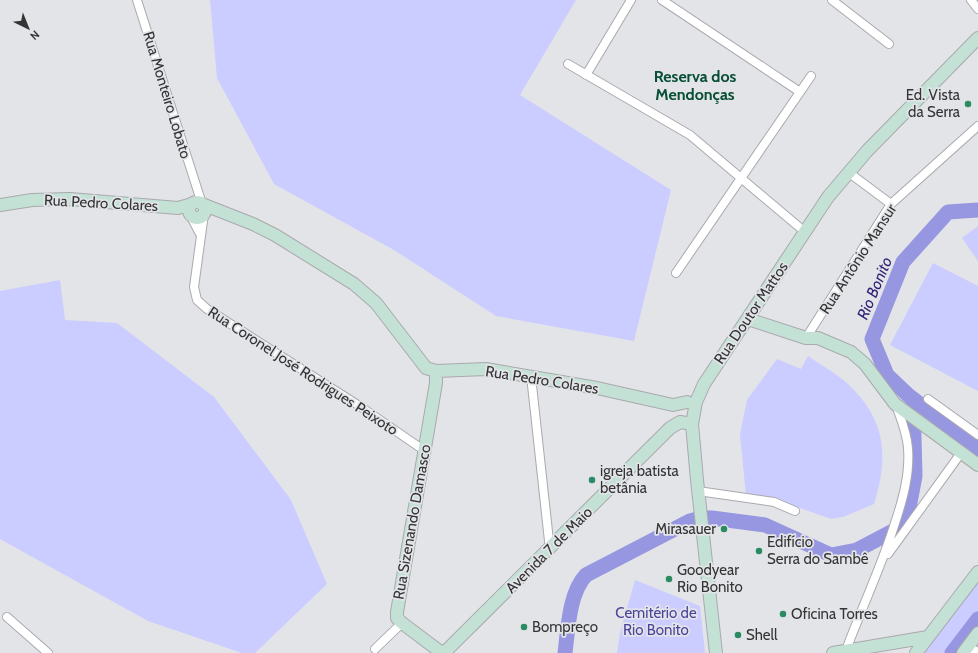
<svg xmlns="http://www.w3.org/2000/svg" width="978" height="653" viewBox="0 0 978 653" font-family="Cabin,sans-serif">
  <style>
    .green { fill: #cbccff }
    .lines { fill: none; stroke-linecap: round; stroke-linejoin: round }
    .river { stroke: #9796e0; stroke-width: 15 }
    .street-casing { stroke: #a9a9ae; stroke-width: 10 }
    .secondary-casing { stroke: #a9a9ae; stroke-width: 14 }
    .street { stroke: #fff; stroke-width: 8 }
    .secondary { stroke: #c4e1d5; stroke-width: 12 }
    .poi-dot { fill: #2a8a62; stroke: #e3e4e8; stroke-width: 1.5 }
    .labels { text-anchor: middle; stroke-width: 3.5; stroke-linejoin: round; paint-order: stroke }
    .street-label { font-size: 15px; fill: #343435; stroke: #e3e4e8 }
    .poi-label { font-size: 15px; fill: #343435; stroke: #e3e4e8; text-anchor: start }
    .park-label { font-size: 15px; fill: #4c439b; stroke: #e3e4e8 }
    .neighbourhood-label { font-size: 16px; font-weight: bold; fill: #084f35; stroke: #e3e4e8 }
    .water-label { font-size: 16px; font-style: italic; fill: #2f1f75; stroke: #e3e4e8 }
  </style>
  <rect width="100%" height="100%" fill="#e3e4e8"/>
  <path class="green" d="M210 0H576L520 95 671 190 634 341 496 316 394 250 274 184 217 78Z
    M978 226V261L962 238Z
    M933 263 978 286V391L890 345Z
    M60 280 65 320 117 323 214 397 291 500 327 584 255 653H242L148 621 0 539V291Z
    M808 356C821 365 836 373 848 384 886 420 889 456 874 504L843 517 831 519 775 499 746 496 740 434 747 400 777 359 801 369Z
    M978 578V619L952 653H921Z
    M635 580 700 606 705 653H617L620 633Z"/>
  <g class="lines">
    <path class="river" d="M978 210 948 212 903 262 872 339 887 375 908 395 978 449
      M565 653C568 629 569 593 586 575L690 521 701 518H712L765 525 831 555 857 550 897 529 908 513 915 476 913 399
      M952 653 978 619"/>
    <g class="street-casing">
      <path id="street" d="M137 0 202 204
        M662 0 800 92
        M832 0 889 44
        M971 0 978 9
        M568 64 690 135 805 232
        M586 75 631 0
        M848 172 891 204
        M204 214 194 287 197 300 207 309 361 407 425 451
        M190 215 200 234
        M676 273 811 76
        M806 338 891 204 978 126
        M531 376 550 550
        M928 399 978 435
        M698 491 774 502 795 511
        M888 554 961 453
        M7 617 48 653
        M967 647 978 652
        M375 649 402 623
        M845 653C861 609 881 568 895 523 903 499 910 474 908 448 907 433 901 419 896 405"/>
    </g>
    <g class="secondary-casing">
      <path id="secondary" d="M189 210a8 8 0 1 1 16 0a8 8 0 1 1-16 0Z
        M202 204 253 224 275 235 354 284 376 303 426 368 436 371 486 369 597 388 673 405 687 402
        M0 205 32 200 70 199 178 208 192 204
        M748 319 806 338H818L851 352 865 364 895 404 978 465
        M436 371V383L397 612V618L402 623 442 653
        M444 653 670 428 680 422 692 424
        M716 653 697 480 692 424 696 402 704 384 828 197 867 151 978 38
        M833 653 928 637
        M916 653 978 572
        M963 653 978 633"/>
    </g>
    <use href="#street" class="street"/>
    <use href="#secondary" class="secondary"/>
  </g>
  <g class="poi-dot">
    <circle cx="968" cy="104" r="4"/>
    <circle cx="592" cy="480" r="4"/>
    <circle cx="724" cy="529" r="4"/>
    <circle cx="759" cy="551" r="4"/>
    <circle cx="669" cy="579" r="4"/>
    <circle cx="783" cy="614" r="4"/>
    <circle cx="524" cy="627" r="4"/>
    <circle cx="738" cy="635" r="4"/>
  </g>
  <g class="labels">
    <g class="street-label">
      <text transform="translate(167 95) rotate(73)" y="5">Rua Monteiro Lobato</text>
      <text transform="translate(101 203) rotate(3)" y="5">Rua Pedro Colares</text>
      <text transform="translate(858 259) rotate(-57)" y="5">Rua Antônio Mansur</text>
      <text transform="translate(751 313) rotate(-56)" y="5">Rua Doutor Mattos</text>
      <text transform="translate(303 371) rotate(33)" y="5">Rua Coronel José Rodrigues Peixoto</text>
      <text transform="translate(542 380) rotate(9)" y="5">Rua Pedro Colares</text>
      <text transform="translate(412 522) rotate(-80)" y="5">Rua Sizenando Damasco</text>
      <text transform="translate(549 550) rotate(-45)" y="5">Avenida 7 de Maio</text>
    </g>
    <g class="poi-label">
      <text x="960" y="100" text-anchor="end">Ed. Vista<tspan x="960" dy="17">da Serra</tspan></text>
      <text x="600" y="476">igreja batista<tspan x="600" dy="17">betânia</tspan></text>
      <text x="716" y="534" text-anchor="end">Mirasauer</text>
      <text x="767" y="547">Edifício<tspan x="767" dy="17">Serra do Sambê</tspan></text>
      <text x="677" y="575">Goodyear<tspan x="677" dy="17">Rio Bonito</tspan></text>
      <text x="791" y="619">Oficina Torres</text>
      <text x="532" y="632">Bompreço</text>
      <text x="746" y="640">Shell</text>
    </g>
    <g class="park-label">
      <text x="656" y="618">Cemitério de<tspan x="656" dy="17">Rio Bonito</tspan></text>
    </g>
    <g class="neighbourhood-label">
      <text x="695" y="82">Reserva dos<tspan x="695" dy="18">Mendonças</tspan></text>
    </g>
    <g class="water-label">
      <text transform="translate(874 288) rotate(-67)" y="6">Rio Bonito</text>
    </g>
  </g>
  <g transform="translate(28 28) rotate(137)" stroke="#e3e4e8" stroke-width="3" paint-order="stroke">
  <path d="M0-3L7 15L0 10L-7 15Z" fill="#343435"/>
  <text y="-6" font-size="11" font-weight="bold" text-anchor="middle" fill="#343435">N</text>
  </g>
</svg>
